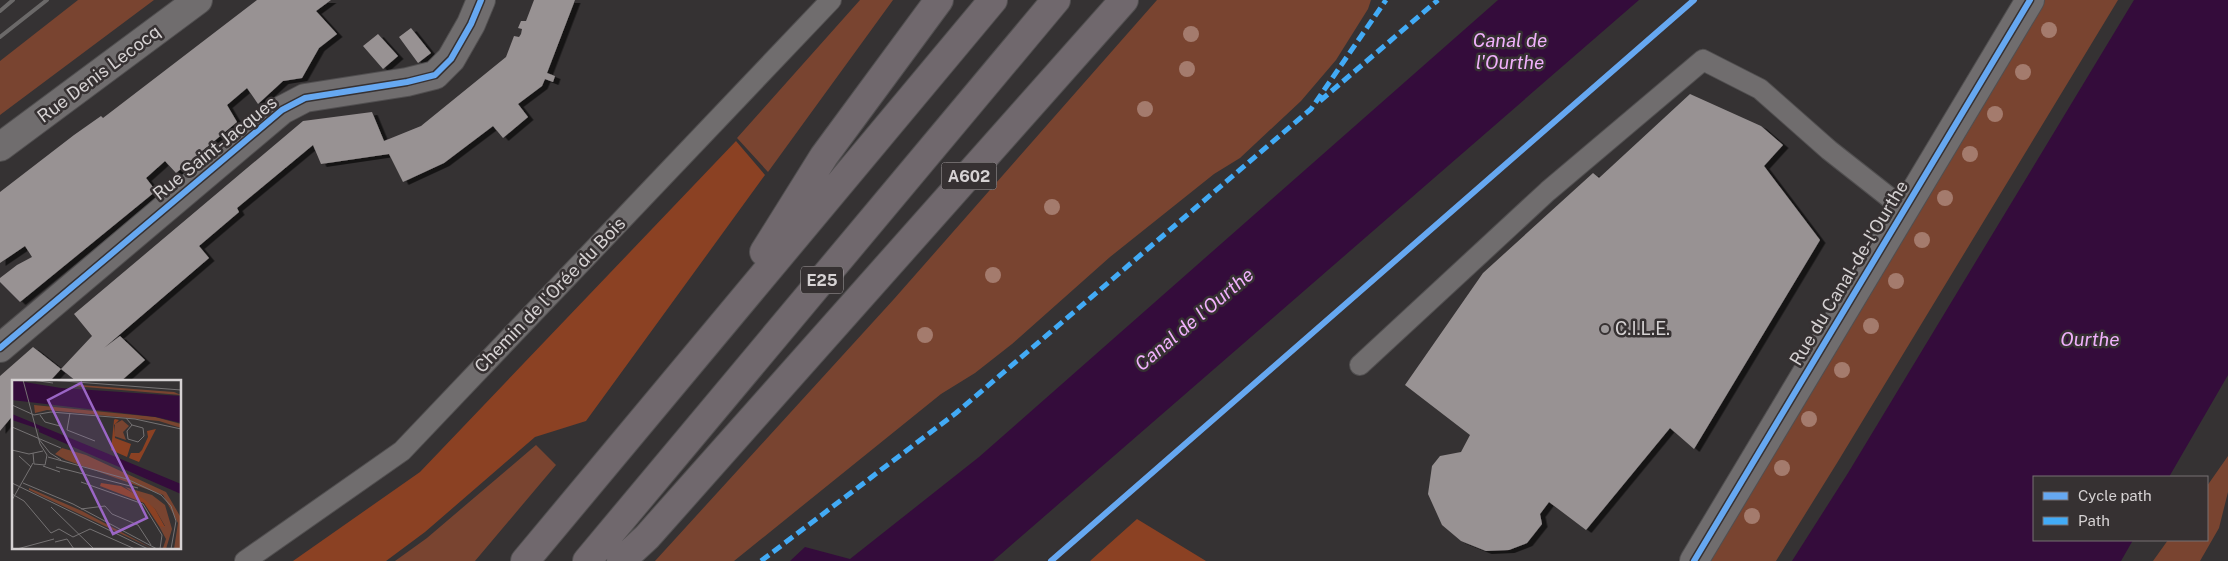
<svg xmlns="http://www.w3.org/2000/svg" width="2228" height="561" viewBox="0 0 2228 561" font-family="'Public Sans',sans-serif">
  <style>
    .green { fill: #794430 }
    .forest { fill: #8b4123 }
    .water { fill: #340c3b }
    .building { fill: #989293; filter: url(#shadow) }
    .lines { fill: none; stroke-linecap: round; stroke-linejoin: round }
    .service-casing { stroke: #514f50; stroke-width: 22 }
    .minor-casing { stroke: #514f50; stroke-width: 30 }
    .motorway-casing { stroke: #514f50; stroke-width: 30 }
    .service { stroke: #706d6e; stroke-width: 20 }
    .minor { stroke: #706d6e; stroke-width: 28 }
    .motorway { stroke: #70686d; stroke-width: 28 }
    .rail { stroke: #6b6969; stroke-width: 4 }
    .quiet { stroke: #42abf6; stroke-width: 5; stroke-dasharray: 10 5; stroke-linecap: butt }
    .cycleway-casing { stroke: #363132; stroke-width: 9 }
    .cycleway { stroke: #66a8f1; stroke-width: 6 }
    .tree { fill: #a47b6d }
    .poi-dot { fill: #9e9a9b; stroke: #363132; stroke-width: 2 }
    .labels { text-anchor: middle; stroke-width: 5; stroke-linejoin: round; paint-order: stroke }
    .shield { fill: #363132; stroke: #a6a2a3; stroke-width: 1 }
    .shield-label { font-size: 16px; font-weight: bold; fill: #d6d2d3 }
    .street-label { font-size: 18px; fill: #d6d2d3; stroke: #363132 }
    .poi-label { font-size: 18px; fill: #d6d2d3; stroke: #363132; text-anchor: start }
    .water-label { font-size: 19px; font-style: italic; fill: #f0b0fb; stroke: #363132 }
    .inset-road { fill: none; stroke: #757273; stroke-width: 1 }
    .view { fill: #9b66c6; fill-opacity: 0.15; stroke: #9b66c6; stroke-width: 2.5 }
    .inset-edge { fill: none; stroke: #d6d2d3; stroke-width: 2.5 }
  </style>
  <defs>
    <filter id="shadow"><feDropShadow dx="5.5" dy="3" stdDeviation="0" flood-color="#0009"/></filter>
  </defs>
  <rect width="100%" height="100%" fill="#353233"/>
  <path class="green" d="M78 0H154L0 115V61Z
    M860 0H893L768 172 737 138Z
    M1157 0H1371L1368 9 1336 60 1301 101 1240 158 1214 174 1110 257 1012 344 975 373 941 394 734 561H655L894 299Z
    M2043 0H2118L1837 463 1776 561H1706Z
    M536 445 556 465 475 561H395L427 538Z
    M2228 456V492L2219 528 2200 561H2153L2168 540H2207V486Z"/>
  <path class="forest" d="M736 141 765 175 586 421 535 437 425 532 386 561H293L420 472Z
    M1137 519 1206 561H1090Z"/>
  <path class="water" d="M1498 0H1639L993 561H790L805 547 850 559 979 457Z
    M2134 0H2228V375L2169 477H2034V540H2133L2121 561H1792L1848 473Z"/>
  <path class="building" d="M257 0H331L316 11 337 34 319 48 302 78 283 81 258 104 247 88 227 105 237 122 176 173 165 161 146 178 156 191 20 302 0 282V278L17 265 32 257 25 246 0 263V192L74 135 101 116 103 118Z
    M534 0H575L547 73 555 76 553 82 545 79 542 86 518 104 528 117 503 138 493 126 444 163 403 182 389 154 321 164 313 145 237 208 239 212 199 246 209 258 104 348 120 336 145 360 121 381H76L61 369 92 336 74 314 303 121 372 112 384 141 421 126 506 57 514 36 519 37 521 34 522 29 518 28 521 21H526Z
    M411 28 431 53 418 63 399 37Z
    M378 34 398 56 383 69 363 46Z
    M1690 94 1761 126 1783 145 1764 166 1820 240 1694 449 1670 428 1586 530 1549 502 1540 514 1542 524 1527 543 1509 550 1486 551 1461 541 1442 525 1428 494 1432 466 1440 456 1461 452 1470 435 1405 385 1483 273 1593 173 1599 178Z
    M33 347 61 369 50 381H14V414L0 431V376Z"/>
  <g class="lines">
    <g class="service-casing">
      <path id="service" d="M1360 365 1548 191 1703 60 1760 89 1829 150 1904 209
        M245 561 402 451 831 0"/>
    </g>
    <g class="minor-casing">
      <path id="minor" d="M0 147 198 0
        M0 348 282 110 305 98 407 82 435 75 451 59 471 24 481 0
        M1694 561 2030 0"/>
    </g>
    <g class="motorway-casing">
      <path id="motorway" d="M764 252 824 156 939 0
        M525 561 993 0
        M587 561 1056 0
        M621 561 647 537 1124 0"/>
    </g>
    <use href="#service" class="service"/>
    <use href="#minor" class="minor"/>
    <use href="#motorway" class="motorway"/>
    <path class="rail" d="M0 11 13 0
      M0 37 47 0"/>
    <path class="quiet" d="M1320 101 1438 0
      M761 561 956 413 1311 109 1386 0"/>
    <g class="cycleway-casing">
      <path id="cycleway" d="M0 348 282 110 305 98 407 82 435 75 451 59 471 24 481 0
        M1051 561 1694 0
        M1694 561 2030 0"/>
    </g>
    <use href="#cycleway" class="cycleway"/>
  </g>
  <g class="tree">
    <circle cx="2049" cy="30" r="8"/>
    <circle cx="1191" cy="34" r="8"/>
    <circle cx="1187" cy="69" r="8"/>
    <circle cx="2023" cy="72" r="8"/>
    <circle cx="1145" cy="109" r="8"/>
    <circle cx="1995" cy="114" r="8"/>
    <circle cx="1970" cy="154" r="8"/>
    <circle cx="1945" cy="198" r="8"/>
    <circle cx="1052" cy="207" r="8"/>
    <circle cx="1922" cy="240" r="8"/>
    <circle cx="993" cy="275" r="8"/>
    <circle cx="1896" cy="281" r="8"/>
    <circle cx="1871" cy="326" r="8"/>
    <circle cx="925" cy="335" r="8"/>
    <circle cx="1842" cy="370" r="8"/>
    <circle cx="1809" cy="419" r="8"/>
    <circle cx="1782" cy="468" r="8"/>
    <circle cx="1752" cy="516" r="8"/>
  </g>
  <circle class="poi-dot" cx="1605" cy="329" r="5"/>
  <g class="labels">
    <g class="shield">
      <rect x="941.5" y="162.5" width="55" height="27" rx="4"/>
      <rect x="801" y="266.5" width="42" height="27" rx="4"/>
    </g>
    <g class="shield-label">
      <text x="969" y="182">A602</text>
      <text x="822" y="286">E25</text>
    </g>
    <g class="street-label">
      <text transform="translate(99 74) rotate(-37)" y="6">Rue Denis Lecocq</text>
      <text transform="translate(215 148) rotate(-39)" y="6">Rue Saint-Jacques</text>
      <text transform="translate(1849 273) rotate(-59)" y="6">Rue du Canal-de-l'Ourthe</text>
      <text transform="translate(550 295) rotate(-46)" y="6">Chemin de l'Orée du Bois</text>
    </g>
    <g class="poi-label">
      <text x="1615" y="335">C.I.L.E.</text>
    </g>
    <g class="water-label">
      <text x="1510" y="47">Canal de<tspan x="1510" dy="22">l'Ourthe</tspan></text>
      <text transform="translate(1194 319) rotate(-40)" y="7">Canal de l'Ourthe</text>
      <text x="2090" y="346">Ourthe</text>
    </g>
  </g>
  <g transform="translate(12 380)">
    <rect width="169" height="169" fill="#353233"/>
    <path d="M68 5 162 12 169 15 61 6ZM22 25 143 37 169 44V48L147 41 35 30 23 33ZM110 40 117 46 111 52 114 60 102 56 103 44ZM50 68 74 75 154 112 168 136 169 169H162L166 143 151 115 54 80 43 74ZM113 107 140 115 153 125 160 149 154 169 151 168 154 159 147 146H153L143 129ZM17 108 70 131 141 169 17 110Z" fill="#794430"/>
    <path d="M103 39 107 40 102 45 103 58 119 64 115 77 99 70 102 40ZM144 49 127 82 117 78 119 73H127L130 70 136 57 135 51ZM89 103 109 106 132 119 143 129 153 147 147 146 132 123 88 106Z" fill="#8b4123"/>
    <path d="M0 0 49 8 169 16V43L144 37 0 20ZM0 34 169 104V114L27 52V49L0 40Z" fill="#340c3b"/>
    <path class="inset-road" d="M11 0 28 64 35 75 33 85 22 84 21 73M20 0 41 3M38 0 169 10M0 25 22 35 39 32 123 39 169 49M58 33 55 50 83 61M28 35 33 42 48 46M114 38 120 45 115 51 116 59 126 62 132 56 131 48 120 45M0 47 49 68M26 58 38 73 49 80M0 70 17 74 31 71M7 76 19 87M36 77 115 99 149 115 159 126 164 141 159 169M31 86 48 92M44 87 126 108M69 102 131 124 150 155 148 169M0 103 136 169M11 103 61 124 145 169M0 114 12 121 39 153 47 149 61 157 78 149 123 169M0 120 21 83M39 127 82 169M69 129 93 126 100 134 126 145 139 165M43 162 55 159 62 169M5 169 42 159"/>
    <path class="view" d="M69 3 135 138 101 154 36 20Z"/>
    <rect width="169" height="169" class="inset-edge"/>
  </g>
  <rect x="2033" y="476" width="175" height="65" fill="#363132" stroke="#767172"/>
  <rect x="2043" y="492" width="25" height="8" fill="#66a8f1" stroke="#767172"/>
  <text x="2078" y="501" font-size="15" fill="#d6d2d3">Cycle path</text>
  <rect x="2043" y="517" width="25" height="8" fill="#42abf6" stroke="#767172"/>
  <text x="2078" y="526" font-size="15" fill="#d6d2d3">Path</text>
</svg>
